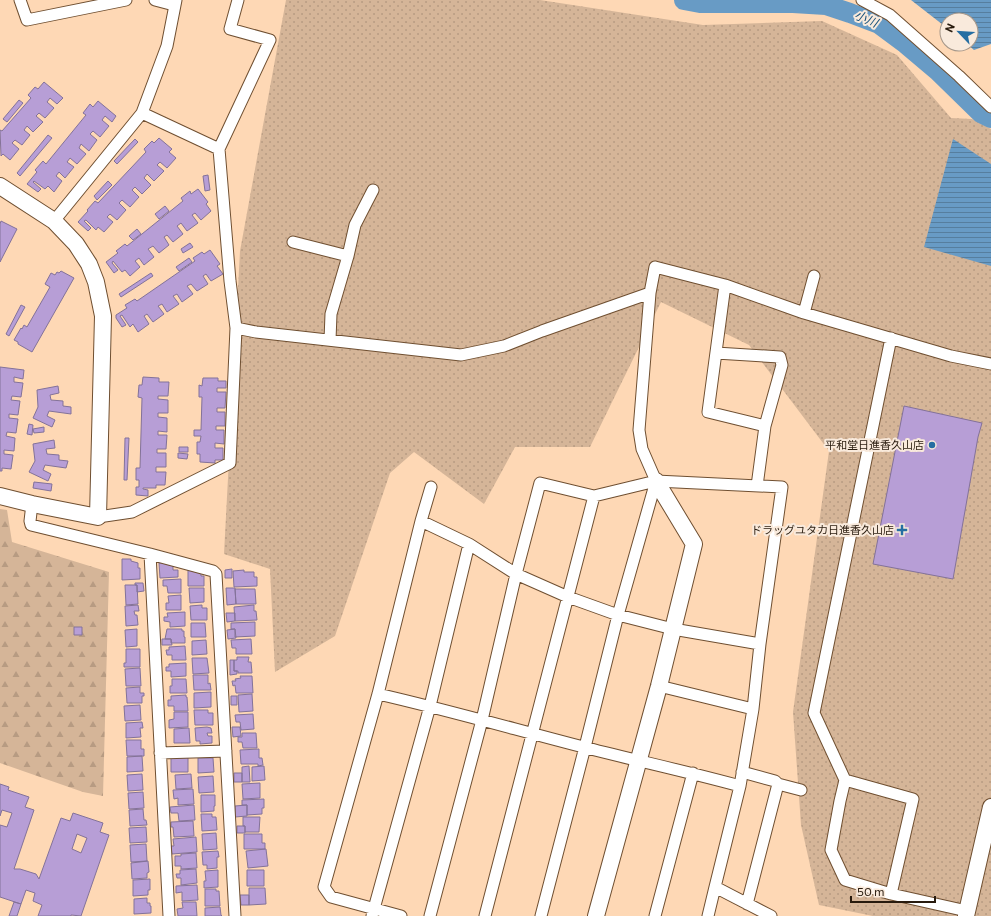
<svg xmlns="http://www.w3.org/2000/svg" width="991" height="916" viewBox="0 0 991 916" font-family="Commissioner,'Noto Sans JP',sans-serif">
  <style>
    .grass { fill: url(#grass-dots) }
    .forest { fill: url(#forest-firs) }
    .water { fill: url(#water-rules) }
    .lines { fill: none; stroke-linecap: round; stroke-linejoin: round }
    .river { stroke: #689bc5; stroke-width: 20 }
    .building { fill: #b79ed6; stroke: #837299; fill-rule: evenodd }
    .street-casing { stroke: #6f4f31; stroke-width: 13 }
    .secondary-casing { stroke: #6f4f31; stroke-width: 18 }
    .street { stroke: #fff; stroke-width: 11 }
    .secondary { stroke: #fff; stroke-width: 16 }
    .poi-dot { fill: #266ea2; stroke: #f9eadc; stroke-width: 1.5 }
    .labels { text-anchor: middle; stroke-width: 4; stroke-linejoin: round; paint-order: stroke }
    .poi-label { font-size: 11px; fill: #281b0e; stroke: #f9eadc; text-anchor: end }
    .water-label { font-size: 12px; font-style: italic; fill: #16507a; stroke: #f9eadc }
  </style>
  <defs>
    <pattern id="grass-dots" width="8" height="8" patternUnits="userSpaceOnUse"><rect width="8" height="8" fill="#d5b598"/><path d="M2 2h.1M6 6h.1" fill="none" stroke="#b79b82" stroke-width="1.8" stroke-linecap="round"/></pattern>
    <pattern id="forest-firs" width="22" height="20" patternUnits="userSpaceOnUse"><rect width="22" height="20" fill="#d5b598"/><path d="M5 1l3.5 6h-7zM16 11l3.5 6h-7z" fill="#b79b82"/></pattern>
    <pattern id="water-rules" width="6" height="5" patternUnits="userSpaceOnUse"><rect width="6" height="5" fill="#689bc5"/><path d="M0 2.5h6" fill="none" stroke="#567e9e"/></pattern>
  </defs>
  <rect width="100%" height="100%" fill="#fed8b5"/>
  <path class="grass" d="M286 0H540L703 25 822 21 897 55 951 118 972 119 991 129V916H873L819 905 801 825 793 712 829 451 749 345 661 302 590 447H515L484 504 414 452 390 473 335 636 275 672 270 569 224 554 240 251Z"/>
  <path class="forest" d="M0 509 7 510 12 542 109 572 103 796 83 792 0 763Z"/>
  <path class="water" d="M911 0H991V44L974 50 967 44H971V20H947V28Z
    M953 139 991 164V266L924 247Z"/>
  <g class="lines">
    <path class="river" d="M684 0 700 3H793L826 5 850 13 879 24 906 44 938 71 981 113 991 118"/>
  </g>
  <path class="building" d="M44 82 63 98 57 104 50 98 47 102 54 108 45 118 39 113 36 116 43 122 33 132 27 126 24 130 30 135 22 145 15 140 12 143 19 149 10 160 3 154 1 156 0 130 2 131 31 98 28 95 35 87 38 89Z
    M19 100 23 103 7 122 3 119Z
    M98 101 116 116 112 122 105 116 102 120 109 126 100 137 93 131 90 134 97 140 89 151 81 144 79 148 86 154 77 164 70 158 67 162 74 167 65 178 59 172 56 176 62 181 54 192 48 186 45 189 34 181 33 182 41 189 38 192 27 184 37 172 35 170 43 161 46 164 86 115 83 113 90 104 93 107Z
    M48 135 52 138 20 176 17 173Z
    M159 138 172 149 169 152 176 158 167 168 160 162 157 165 164 171 154 181 147 174 144 178 151 185 142 194 135 187 132 190 139 197 130 207 122 200 119 203 126 210 117 220 110 214 107 217 113 222 104 232 98 227 96 230 86 220 84 221 91 228 88 231 78 222 88 211 87 210 95 201 98 203 146 152 144 149 152 141 154 143Z
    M135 139 138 142 117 164 114 161Z
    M208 175 210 190 205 191 203 176Z
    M108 181 112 185 97 200 94 196Z
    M198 189 208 202 206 204 211 211 201 220 195 213 192 215 198 223 187 231 181 223 177 226 183 234 173 242 167 235 164 237 169 245 159 253 153 246 148 249 154 257 144 265 139 258 135 261 140 267 130 276 125 270 122 272 113 261 112 263 118 270 114 273 106 262 118 253 116 251 125 244 127 246 183 201 181 198 190 191 191 194Z
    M165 206 169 211 159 219 155 214Z
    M1 221 17 229 0 262V224Z
    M137 229 141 234 133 240 129 236Z
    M190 243 193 247 183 253 181 249Z
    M210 250 220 264 217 266 223 274 211 281 206 274 203 276 208 284 197 291 191 284 187 286 193 294 182 302 177 294 173 296 179 304 167 312 162 304 158 306 164 314 153 322 147 314 144 316 149 324 138 332 133 324 130 327 122 315 120 316 126 325 122 327 116 318V315L127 308 125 305 135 299 137 301 195 261 193 258 202 252 204 254Z
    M189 258 192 262 179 271 176 267Z
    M61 271 74 278 32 352 18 344V342L14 340 21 328 22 329 24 325 27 327 50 287 45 284 51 273 55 275 57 272 59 273Z
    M151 273 153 276 121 297 119 294Z
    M21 305 25 307 9 336 6 334Z
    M0 367 24 370 23 379 14 377V382L23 383 21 397 12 396 11 400 20 401 18 415 9 414V418L18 419 16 433 7 432 6 436 15 438 14 451 4 450V454L13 455 11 469 2 468V471H0Z
    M143 377 159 378V382H169L168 396H158V399L168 400V413H158V417L167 418V432L158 431V435H167L166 449H157V453H166V467H156V472H166L165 485H156V488H143V489L148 490V496L136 495V487H139V480H136V468H140L142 398 138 397 139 385H142Z
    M203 378H218V381H226V388H217V392H226L225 408H217V412H225V426H216V430H224V444L215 443V448H223V460H215V463L200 462V454H197V442H200L201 436H194V430H201L202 397H199V385L202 386Z
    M58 386 59 393 50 395 51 400 63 401V406L71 407V414L49 411 47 416 55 420 52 427 33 418 38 407 37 390Z
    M904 406 982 423 978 437 953 579 873 564Z
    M29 424 33 425 32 435 27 434Z
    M44 427V432L34 433 33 429Z
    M125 438H129L127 480H124Z
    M54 440 55 448 46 449 47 454 59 455V460L68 461 66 468 45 465 43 470 51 474 48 481 29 472 35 461 33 444Z
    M179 447H188V452H179Z
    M178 453 188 454 187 459 178 458Z
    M34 482 52 484 51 491 33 488Z
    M122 559H131V561L138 563V568H140V579L122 580Z
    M173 562V570H178V577L160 578 159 563Z
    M188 568 201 569V576H204V586H188Z
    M232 569V578H225V570Z
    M244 570V572H254V577H257V586L234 587 233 571Z
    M181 579V593H168L167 586H163V580Z
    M135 583H143L144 591 137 592V585H135Z
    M125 585H137L138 604 126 605Z
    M189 588H204V602L190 603Z
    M226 588H235L236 604 227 605Z
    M235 589H255L256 604H236Z
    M181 595V610H166V603H169L168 596Z
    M138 605 139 611H134L135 615H137L138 625 126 626 125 606Z
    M202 605V608H207V620H191L190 606Z
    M254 605V611H256L257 620 235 621 234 607Z
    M185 612V626L170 627V622L164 621V617H168L167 613Z
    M226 613H235V621L227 622Z
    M255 622V636L235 637V629H231V623Z
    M191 623H205L206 637H191Z
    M74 627H82V635H74Z
    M137 629V646L126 647 125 630Z
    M167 629H182V631H184V637H185V643H171V639H165Z
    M235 629 236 638 228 639 227 630Z
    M162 639H171L172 645H162Z
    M251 639 252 654H236V648H232L231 640Z
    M206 640 207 654 192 655V641Z
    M185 646 186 660H172V655H167L166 650H169V647Z
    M126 649H140V667H124V663H126Z
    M237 657H249L248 662H251L252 673H238V671H234V660H237Z
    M192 658H207L209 673 193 674Z
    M230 660H234V671H237V674L230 675Z
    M186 663V676L171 677V671H166V667H169V664Z
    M140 668 141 686H126L125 669Z
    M193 675H208V684L210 683 211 690H194Z
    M240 676H252L253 693H236L235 685 233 686 232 681H236L235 679 241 678Z
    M172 679H186L187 693H170V686H172Z
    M140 687V693H144V696H142V703H127L126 688Z
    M211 692V707L194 708V693Z
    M252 694 253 711 239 712 238 695Z
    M186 695V697H187L188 711H174V706H168V700H171V696Z
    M231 696H237V705H231Z
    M140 705 141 720 125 721 124 706Z
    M194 710H208V713H213V725H195Z
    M174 712H188V727L169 728V720L174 719Z
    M253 714 254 729 241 730 240 722H236L235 715Z
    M142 722 143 728H140L141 737 126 738V723Z
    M207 727 211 728 212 733H207L208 736H212V743L200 744V741H196L195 728Z
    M232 727H240L241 736 233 737Z
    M189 728 190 743H174V729Z
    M242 733H256L257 748H243L242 742H238V737H242Z
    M126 740H141V749H144V756H127Z
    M259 749V758H262L263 765 258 766V764H241L240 750Z
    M142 756 143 771 127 772V757Z
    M171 757H188V772H171Z
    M198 758H213L214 772 198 773Z
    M249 766 250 782H242V767Z
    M264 766 265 780 252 781V767Z
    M234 773H242V782H234Z
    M142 774 143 790 128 791 127 775Z
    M191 774 192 788 176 789 175 775Z
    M213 776 214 792 199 793 198 777Z
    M260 783V798L243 799 242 784Z
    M0 784 9 787 8 790 29 797 25 807 34 810 14 869H20L36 874 39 879 61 818 70 821 73 813 103 823 100 832 109 835 81 916 71 915V916H38L42 905 33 901 35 893 26 890 21 904 0 897V825L7 827 12 813 2 810 0 816ZM77 834 87 838 81 853 72 849Z
    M193 789 194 804 178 805V798L174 799 173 790Z
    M143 792 144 808 129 809 128 793Z
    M201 795H215V806H214V811L201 812Z
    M264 799V808H262V814L247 815V805H242V800Z
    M194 805 195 820 179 821 178 813H171L170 807Z
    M247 805V816L235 817V806Z
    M143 809 144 820H146L147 825 130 826 129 810Z
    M201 814H212V817H216L217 830 202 831Z
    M243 817H260L259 832H245V826H243Z
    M193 821 194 836 174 837 173 827H171V822Z
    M237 826H245V833H237Z
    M146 827 147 842 130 843 129 828Z
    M216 833 217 849 203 850 202 834Z
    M244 834H262V843H265V849H244Z
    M196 837 197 852 172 854 171 846H174L173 839Z
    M146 844 147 861 131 862 130 845Z
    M266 849 268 866 248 868 246 851Z
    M218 851 219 857H217V868L207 869V865H203L202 852Z
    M196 853 197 868 181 869V866H175V856H181V854Z
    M148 861 149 872 147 873V878L132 879 131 863Z
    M196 869 197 883 181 885V878H177L176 874H180V870Z
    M218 870V887L204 888V881H206L205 871Z
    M247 870H264V886H247Z
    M150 879V890H148V895L133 896V880Z
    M197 885 198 900 182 901V892L176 893V886Z
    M249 888H265L266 904 249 905Z
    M205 889H216V891H219L220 906H205Z
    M240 895H249V905H241Z
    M147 898V903H150V906H151V913L134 914V899Z
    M14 902 21 904 17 916H9Z
    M182 902H196L197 916H178L177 909 183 908Z
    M220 907 221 915 222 916H205V908Z"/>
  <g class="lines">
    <g class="street-casing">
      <path id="street" d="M20 0 27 20 126 0
        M155 0 174 5
        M862 0 890 15 959 76 991 107
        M219 149 270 40 230 29 238 0
        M54 221 142 113 167 46 176 0
        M293 242 348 256
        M725 285 708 412 765 426 757 486
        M804 313 814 276
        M236 328 256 332 461 355 504 346 542 331 650 293
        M330 340 331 314 348 256 355 225 373 190
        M716 353 780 357 782 365 765 426
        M32 504 30 521 31 525 150 554 213 571 216 574 235 916
        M98 517 132 512 230 463 236 328 230 281 219 149 142 113
        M421 521 431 487
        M150 554 169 916
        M659 686 753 709
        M378 694C448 710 517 730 587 748 638 761 689 772 740 786
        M160 753 226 751
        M742 772 775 781 778 784 747 904
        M845 780 814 713 891 338
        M778 784 801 790
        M891 894 913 799 845 780 840 801 831 850 845 880 891 894 967 911
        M372 916 430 706 469 544
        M401 916 331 897 324 887 378 694 421 521 469 544 516 574 568 597 618 615 673 629 760 644
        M430 916 482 720 516 574 540 483 594 496 656 481 782 487 760 644 753 709 740 786 715 887 771 916
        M485 916 594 496
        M541 916 585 747 618 615 656 481 642 449 639 430 650 293 655 267 725 285 804 313 951 356 991 364
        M655 916 693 773
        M708 916 715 887"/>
    </g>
    <g class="secondary-casing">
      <path id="secondary" d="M0 186 54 221 76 244 89 264 96 282 103 316 98 517 32 504 0 496
        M596 916 659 686 694 544 656 481
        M966 916 991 807"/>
    </g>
    <use href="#street" class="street"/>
    <use href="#secondary" class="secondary"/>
  </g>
  <g class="poi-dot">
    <circle cx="932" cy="445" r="4"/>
    <path d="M900 524h4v4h4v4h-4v4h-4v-4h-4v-4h4z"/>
  </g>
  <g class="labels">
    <g class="poi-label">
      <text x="924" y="449">平和堂日進香久山店</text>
      <text x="894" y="534">ドラッグユタカ日進香久山店</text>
    </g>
    <g class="water-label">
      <text transform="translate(866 19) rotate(23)" y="4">小川</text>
    </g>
  </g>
  <g transform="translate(959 32) rotate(295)"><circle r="19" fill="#f9eadc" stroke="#a5978a"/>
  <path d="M0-3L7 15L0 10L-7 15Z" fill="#266ea2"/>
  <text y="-6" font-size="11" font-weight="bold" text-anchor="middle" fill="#281b0e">N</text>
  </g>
  <path d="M851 896v6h84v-6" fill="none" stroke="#281b0e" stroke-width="2"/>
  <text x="857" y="896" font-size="12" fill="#281b0e" stroke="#f9eadc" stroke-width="3" paint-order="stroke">50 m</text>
</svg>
